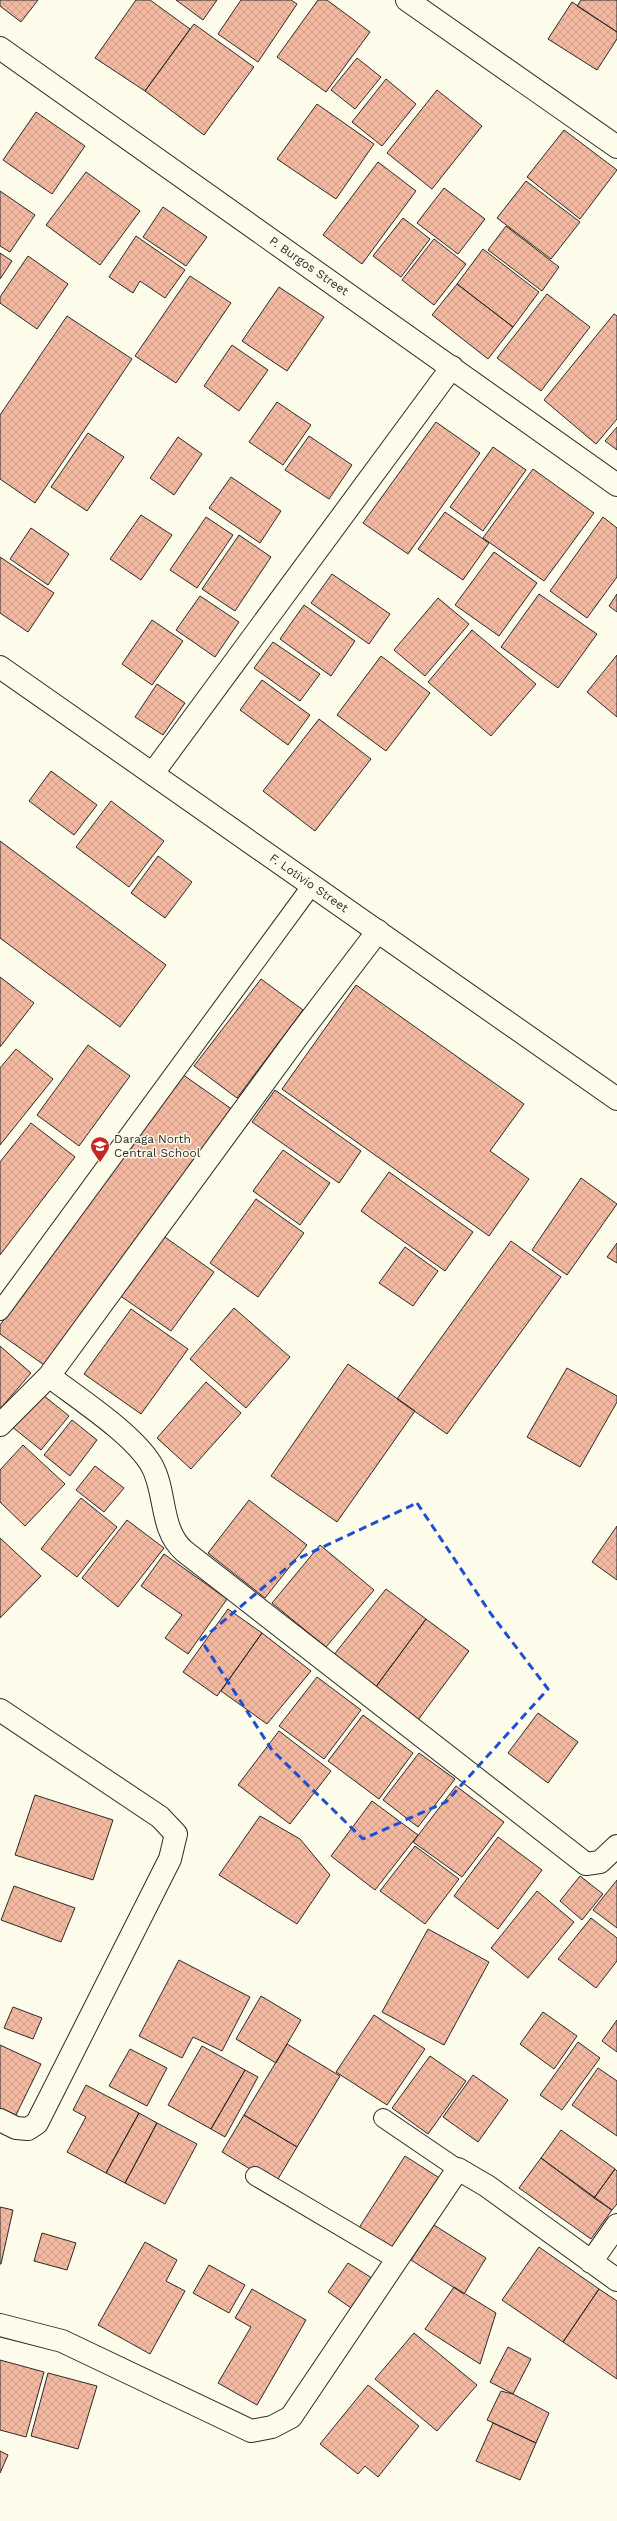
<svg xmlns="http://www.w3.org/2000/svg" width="617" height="2521" viewBox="0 0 617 2521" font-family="'Work Sans',sans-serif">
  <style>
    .building { fill: url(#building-cross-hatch); stroke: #2b2b2b }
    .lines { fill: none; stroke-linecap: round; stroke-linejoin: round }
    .lane-casing { stroke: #2b2b2b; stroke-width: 20 }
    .street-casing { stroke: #2b2b2b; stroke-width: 24 }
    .secondary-casing { stroke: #2b2b2b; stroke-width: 24 }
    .lane { stroke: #fdfbea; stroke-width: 18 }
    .street { stroke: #fdfbea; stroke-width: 22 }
    .secondary { stroke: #fdfbea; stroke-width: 22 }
    .marked { fill: none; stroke: #1d4ed8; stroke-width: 3; stroke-dasharray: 8 5; stroke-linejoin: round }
    .labels { text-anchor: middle; stroke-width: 3; stroke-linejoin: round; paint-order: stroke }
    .street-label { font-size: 12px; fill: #2b2b2b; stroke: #fdfbea }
    .poi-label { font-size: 12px; fill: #2b2b2b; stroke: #fdfbea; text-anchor: start }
  </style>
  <defs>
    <pattern id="building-cross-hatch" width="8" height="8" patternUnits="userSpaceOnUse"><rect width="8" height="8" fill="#f2b8a0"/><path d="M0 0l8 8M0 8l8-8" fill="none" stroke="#d09e8a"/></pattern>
  </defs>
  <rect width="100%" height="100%" fill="#fdfbea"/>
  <path class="building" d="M0 0H38L21 22 0 6Z
    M136 0H150L190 29 145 91 95 58Z
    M176 0H217L203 20Z
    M241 0H291L297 4 258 62 218 34Z
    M318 0H327L370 32 326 92 277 57Z
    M581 0H617V32L577 6Z
    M572 2 617 32V39L597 70 548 39Z
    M194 24 254 67 204 135 145 91Z
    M357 58 381 77 355 109 331 90Z
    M386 79 416 104 382 146 352 122Z
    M437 90 482 126 432 189 387 153Z
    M317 104 374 144 336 199 277 159Z
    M36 112 85 146 52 194 3 160Z
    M564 130 617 170 580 219 527 177Z
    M378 162 416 191 362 264 323 235Z
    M86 172 140 211 100 265 46 225Z
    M526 181 580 222 551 259 497 218Z
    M444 188 485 219 458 254 417 223Z
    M0 191 35 215 10 252 0 246Z
    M163 207 207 237 186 266 143 237Z
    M403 218 430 239 401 277 373 256Z
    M506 226 559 267 542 291 488 250Z
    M136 236 185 270 165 298 140 281 133 293 109 277Z
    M434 239 466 264 434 305 402 280Z
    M483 249 539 292 513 327 457 284Z
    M0 253 12 261 0 279Z
    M28 256 68 284 37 329 0 303V297Z
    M190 276 231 303 176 383 135 356Z
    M457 284 513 327 488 359 432 315Z
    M279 287 324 317 287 371 242 341Z
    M547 294 590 327 541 391 497 358Z
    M614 314 617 316V419L596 444 544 400Z
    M67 316 132 359 35 503 0 479V415Z
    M232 345 268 370 239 411 204 386Z
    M277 402 311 425 283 465 249 442Z
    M436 422 480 453 408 554 363 523Z
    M617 427V450L605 441Z
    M88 433 124 457 87 511 51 487Z
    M309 436 352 465 329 499 285 470Z
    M178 437 202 454 174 495 150 478Z
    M493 447 526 470 483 531 450 507Z
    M533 469 594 513 544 581 483 538Z
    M231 477 281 511 260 543 209 508Z
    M445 512 489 543 463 580 418 549Z
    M141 515 172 535 141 580 110 559Z
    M206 517 233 535 197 588 170 570Z
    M603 517 617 528V577L587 618 550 591Z
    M31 528 69 554 48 585 10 559Z
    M239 535 271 557 235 611 202 589Z
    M494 552 537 583 499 636 455 605Z
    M0 557 54 593 28 632 0 613Z
    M332 574 390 614 369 644 311 603Z
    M539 594 597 634 558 688 501 647Z
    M617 594V612L609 606Z
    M200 596 239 622 215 657 176 630Z
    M438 598 469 624 425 676 394 650Z
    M304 605 355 641 331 676 280 639Z
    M152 620 183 641 152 685 122 664Z
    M472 630 536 684 491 736 428 682Z
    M273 642 320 674 300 701 254 668Z
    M617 655V717L587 692Z
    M381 656 430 693 386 751 337 715Z
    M262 680 310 715 288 745 240 710Z
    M157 684 185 703 163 735 135 717Z
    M319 719 371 759 315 831 263 791Z
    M51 771 97 805 74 835 29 801Z
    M111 801 164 841 129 887 76 847Z
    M0 841 166 965 120 1027 0 938Z
    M158 856 192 882 165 918 131 893Z
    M0 977 34 1003 0 1047Z
    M261 979 303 1010 237 1098 194 1066Z
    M356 985 524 1104 490 1151 529 1179 489 1236 282 1089Z
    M88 1045 130 1076 79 1146 37 1115Z
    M16 1049 53 1079 0 1145V1068Z
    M182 1074 233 1110 47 1367 0 1334V1325Z
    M275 1090 361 1151 339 1183 252 1122Z
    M31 1123 75 1157 0 1255V1162Z
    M283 1150 330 1183 300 1225 253 1191Z
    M389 1172 473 1232 445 1271 361 1211Z
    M581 1178 617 1204 567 1275 532 1250Z
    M256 1199 304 1233 258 1297 210 1263Z
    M162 1235 214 1272 171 1331 119 1295Z
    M511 1241 561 1277 447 1434 397 1399Z
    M617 1243V1263L607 1257Z
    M405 1247 438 1271 413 1306 379 1283Z
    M234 1308 290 1357 246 1408 190 1359Z
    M131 1309 188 1349 141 1414 84 1374Z
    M0 1346 31 1373 0 1409Z
    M348 1364 415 1411 337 1522 271 1476Z
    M567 1368 617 1396V1402L580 1467 527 1437Z
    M206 1382 241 1413 191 1469 157 1438Z
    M38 1391 69 1416 41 1450 11 1426Z
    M72 1420 97 1440 70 1476 44 1455Z
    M23 1445 65 1484 25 1526 0 1502V1470Z
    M95 1466 124 1488 104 1512 76 1490Z
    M81 1498 117 1527 77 1577 41 1549Z
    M249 1500 307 1545 265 1598 208 1553Z
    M127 1520 164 1548 118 1607 82 1578Z
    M617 1526V1580L592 1562Z
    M0 1538 41 1576 0 1618Z
    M320 1545 374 1590 326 1647 272 1603Z
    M164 1554 227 1599 188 1654 165 1638 182 1615 141 1586Z
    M386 1589 426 1619 375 1688 333 1656Z
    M228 1609 262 1633 217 1696 183 1672Z
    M426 1619 469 1651 418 1720 375 1688Z
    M262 1633 311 1671 267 1724 221 1691Z
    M317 1677 361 1710 324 1759 279 1726Z
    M538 1713 578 1742 548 1783 508 1753Z
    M363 1715 413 1753 379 1799 328 1761Z
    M279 1731 331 1771 290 1824 238 1785Z
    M419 1753 455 1779 418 1827 383 1800Z
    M456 1786 504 1822 462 1877 413 1842Z
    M35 1795 113 1820 93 1880 15 1855Z
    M372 1801 418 1835 375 1890 331 1856Z
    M260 1816 300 1839 330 1875 297 1924 219 1875Z
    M498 1837 542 1870 498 1929 454 1896Z
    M415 1846 459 1879 425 1924 380 1891Z
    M580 1876 603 1894 582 1920 560 1901Z
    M617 1880V1928L593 1910Z
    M14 1886 75 1908 61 1942 1 1920Z
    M537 1891 574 1922 528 1978 491 1948Z
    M591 1918 617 1938V1961L596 1988 558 1959Z
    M428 1929 489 1962 444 2045 382 2012Z
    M179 1960 250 1997 222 2051 193 2037 182 2058 139 2036Z
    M261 1996 301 2020 276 2063 236 2039Z
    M13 2007 42 2018 33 2039 4 2028Z
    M543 2012 577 2036 554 2069 520 2044Z
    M374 2015 425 2049 387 2105 336 2072Z
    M617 2020V2052L602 2041Z
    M578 2042 600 2058 562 2110 540 2095Z
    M287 2044 340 2076 297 2147 244 2115Z
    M0 2045 41 2064 16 2115 0 2108Z
    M202 2046 245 2070 211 2129 168 2105Z
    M130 2049 167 2068 147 2106 109 2086Z
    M430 2056 466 2081 428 2134 392 2108Z
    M598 2068 617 2081V2136L572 2105Z
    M245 2070 258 2077 225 2137 211 2129Z
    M473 2075 508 2100 478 2142 443 2117Z
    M86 2085 139 2113 106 2173 67 2152 86 2117 73 2110Z
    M139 2113 157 2123 125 2183 106 2173Z
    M244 2115 297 2147 275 2184 222 2152Z
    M157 2123 197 2144 165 2204 125 2183Z
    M561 2130 615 2169 594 2198 541 2158Z
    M405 2156 441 2179 392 2254 357 2231Z
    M541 2158 612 2210 591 2239 519 2188Z
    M615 2169 617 2171V2204L612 2210 594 2198Z
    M0 2207 13 2210 1 2264H0Z
    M434 2225 486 2258 464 2294 411 2260Z
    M42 2233 76 2243 67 2270 34 2261Z
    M145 2242 177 2260 166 2281 185 2291 150 2354 98 2325Z
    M539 2247 599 2289 563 2342 502 2300Z
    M348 2263 375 2280 354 2310 328 2292Z
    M209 2265 245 2285 229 2313 193 2293Z
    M454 2287 496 2313 480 2364 425 2329Z
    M252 2289 306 2320 257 2405 218 2383 251 2327 235 2318Z
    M599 2289 617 2301V2379L563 2342Z
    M414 2333 477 2385 437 2431 375 2379Z
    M508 2347 531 2359 513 2394 490 2382Z
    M0 2360 44 2372 26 2437 0 2430Z
    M48 2373 97 2386 78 2449 31 2436Z
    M368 2385 419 2426 378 2477 365 2466 358 2474 320 2444Z
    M501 2391 513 2394 549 2413 536 2443 487 2420Z
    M493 2423 536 2443 520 2480 476 2461Z
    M0 2451 8 2455 0 2473Z"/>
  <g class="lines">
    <g class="lane-casing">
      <path id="lane" d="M0 1311 312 885
        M383 2118 458 2169
        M255 2176 397 2260"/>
    </g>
    <g class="street-casing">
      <path id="street" d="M407 0 617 147
        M0 48 617 485
        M153 773 452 367
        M49 1376 298 1036 378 931
        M0 1425 49 1376C79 1399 132 1433 151 1464 167 1491 159 1529 184 1551L586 1864 600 1862 617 1846
        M0 1710 160 1817 176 1834 170 1859 37 2123 28 2129 16 2128 0 2120
        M591 2262 617 2225
        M0 2325 62 2341 251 2431 272 2427 291 2417 458 2169 487 2186 617 2280"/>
    </g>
    <g class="secondary-casing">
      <path id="secondary" d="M0 667 617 1099"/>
    </g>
    <use href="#lane" class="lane"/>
    <use href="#street" class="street"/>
    <use href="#secondary" class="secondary"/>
  </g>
  <path class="marked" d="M417 1503 491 1614 548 1689 446 1802 363 1839 272 1750 201 1640 297 1559Z"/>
  <defs>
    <g id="school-pin" transform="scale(1)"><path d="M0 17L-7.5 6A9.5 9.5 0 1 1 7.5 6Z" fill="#c62828" stroke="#fdfbea"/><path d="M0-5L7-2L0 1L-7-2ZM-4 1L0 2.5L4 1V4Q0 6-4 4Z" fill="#fff"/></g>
  </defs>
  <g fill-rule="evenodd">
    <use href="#school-pin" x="100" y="1146"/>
  </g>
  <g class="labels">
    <g class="street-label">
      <text transform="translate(309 266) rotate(35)" y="4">P. Burgos Street</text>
      <text transform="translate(309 883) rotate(35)" y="4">F. Lotivio Street</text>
    </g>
    <g class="poi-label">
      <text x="114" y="1143">Daraga North<tspan x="114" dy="14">Central School</tspan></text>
    </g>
  </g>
</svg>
